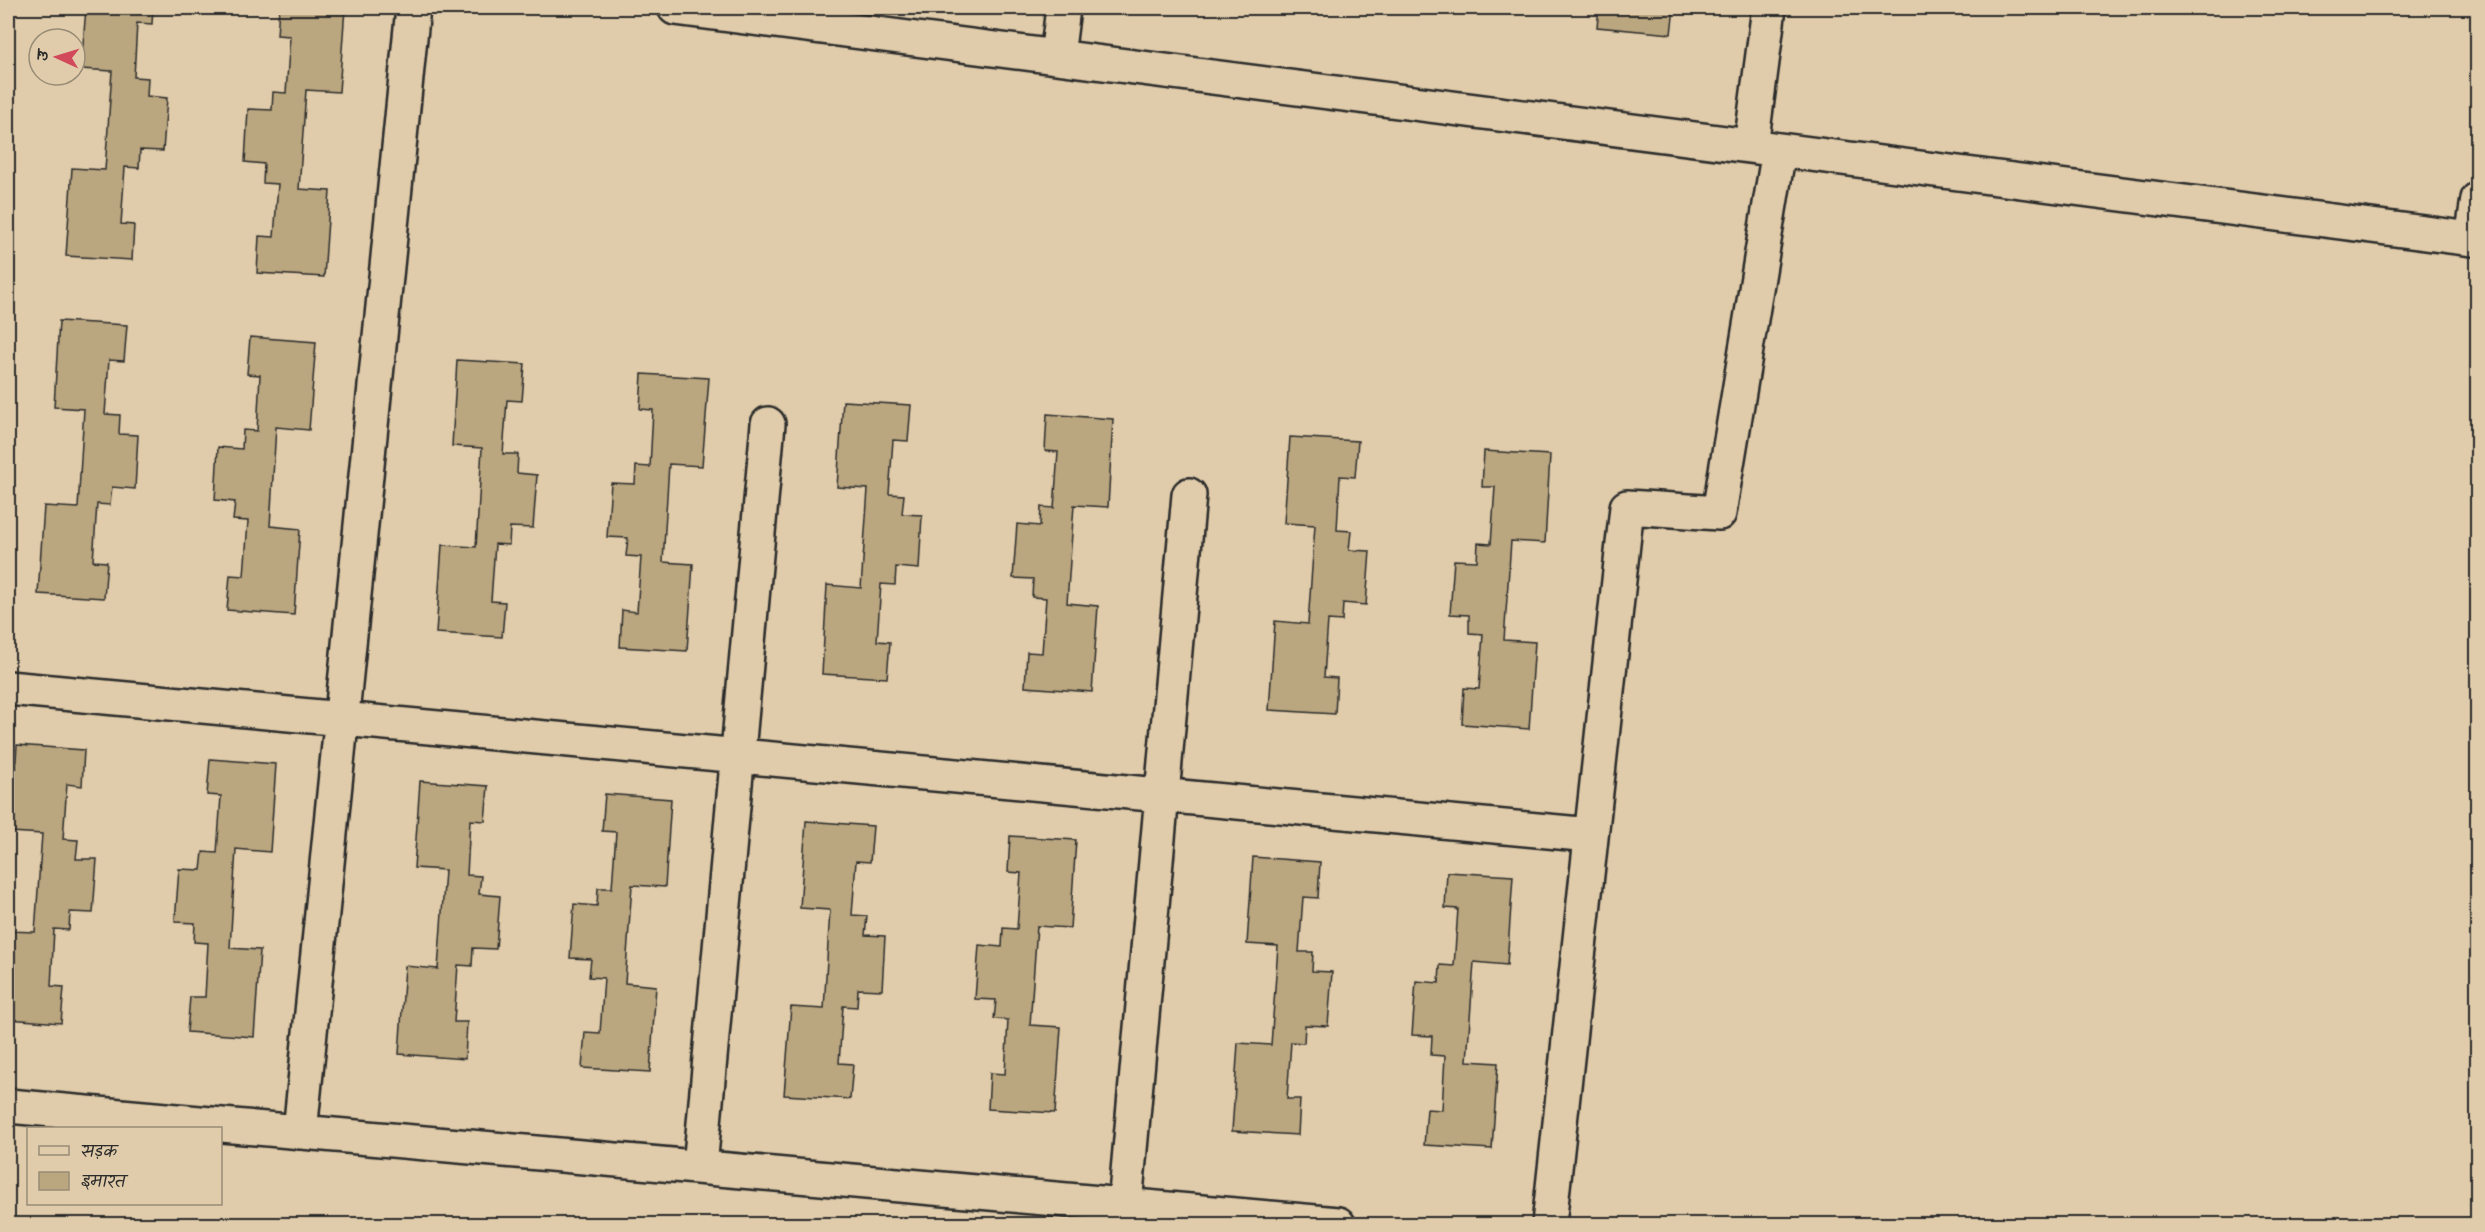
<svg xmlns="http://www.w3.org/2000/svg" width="2485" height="1232" viewBox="0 0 2485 1232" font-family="Kalam,'Playpen Sans Deva',sans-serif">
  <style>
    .building { fill: #baa67f; stroke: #2b2b2b; stroke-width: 1.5 }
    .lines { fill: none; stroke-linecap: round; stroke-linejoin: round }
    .minor-casing { stroke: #2b2b2b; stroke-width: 38 }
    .minor { stroke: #e0ccaa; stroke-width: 33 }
  </style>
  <rect width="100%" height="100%" fill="#e0ccaa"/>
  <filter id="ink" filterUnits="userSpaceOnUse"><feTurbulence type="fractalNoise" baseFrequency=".0167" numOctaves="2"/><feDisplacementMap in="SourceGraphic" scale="12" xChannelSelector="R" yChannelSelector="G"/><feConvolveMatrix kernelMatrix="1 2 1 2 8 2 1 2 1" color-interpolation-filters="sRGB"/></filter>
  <g filter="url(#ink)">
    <path class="building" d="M86 8H153L152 24 137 23 134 77 148 78 147 96 167 98 163 151 140 150 139 168 125 167 121 224 134 225 132 260 66 256 72 168 105 170 112 71 81 69Z
      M279 8H345L339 92 306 90 299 189 330 191 324 277 257 273 259 236 274 237 278 184 263 183 264 164 245 162 248 109 272 110 273 92 286 93 290 36 277 35Z
      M1599 8H1674L1671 34 1597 27Z
      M59 321 127 325 124 361 109 360 105 414 120 415 119 434 138 435 135 489 112 487 110 505 97 504 93 561 107 562 104 598 38 594 44 506 78 508 84 409 54 407Z
      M250 337 316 342 309 430 276 427 270 526 300 529 294 615 227 610 230 575 244 576 248 521 233 520 235 502 215 500 218 447 242 449 243 430 257 431 260 375 247 374Z
      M457 360 525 364 522 401 507 400 503 454H518L517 473 537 475 533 528 510 527 509 545 495 544 491 601 505 602 502 637 436 633 442 545 476 547 482 448 452 446Z
      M642 374 709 378 702 466 669 464 663 562 693 564 687 651 620 647 622 610 637 612 641 557 626 556 628 538 607 537 611 483 635 484 636 466 650 467 653 410 640 409Z
      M843 401 911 405 908 441 893 440 889 494 904 495 902 514 922 515 919 569 896 567 895 585 881 584 877 641 890 642 887 678 822 674 827 585 861 588 868 489 837 487Z
      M1047 414 1113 419 1108 507 1074 505 1067 603 1098 606 1092 692 1025 687 1027 652 1042 653 1046 598 1032 597 1033 579 1013 578 1017 524 1040 526 1041 507 1054 508 1058 452 1045 451Z
      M1290 437 1358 441 1355 477 1340 476 1337 530 1351 531 1349 550 1370 551 1366 605 1343 603 1342 621 1328 620 1324 677 1337 678 1335 714 1269 710 1275 621 1308 624 1315 525 1284 523Z
      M1484 451 1550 455 1545 543 1511 541 1504 640 1535 642 1529 729 1462 724 1464 688 1479 689 1483 634 1469 633V615L1450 614 1454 560 1477 561 1478 543 1491 544 1495 487H1482Z
      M17 745 84 750 82 786 67 784 63 839 78 840 76 859H97L93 913 70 912 69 930 54 929 51 986 64 987 61 1023 8 1019V931L35 932 42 834 11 832Z
      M210 759 276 764 270 852 236 849 230 948 260 950 254 1037 187 1032 190 997H205L208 943 194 942 195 923 175 922 179 869 201 870 203 852 217 853 221 796 207 795Z
      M420 781 488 786 485 821 470 820 467 875 481 876 479 894 500 896 496 949 473 948 472 966 458 965 454 1022H467L465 1059 399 1054 405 966 438 969 445 870 414 868Z
      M605 794 671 799 665 887 632 885 625 983 656 986 650 1072 582 1068 585 1032 600 1033 604 978 589 977 591 959 570 958 574 904 597 906 598 888H612L616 832 602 831Z
      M806 821 873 826 870 862 856 861 852 915 867 916 865 935 885 936 882 990 858 989 857 1007 843 1006 839 1063 853 1064 850 1099 784 1095 791 1007 824 1009 830 910 800 908Z
      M1010 836 1076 840 1070 928 1037 926 1030 1025 1061 1027 1055 1113 988 1109 990 1073 1005 1074 1008 1020 994 1019 996 1000 975 999 979 945 1002 947 1003 928 1017 929 1021 873 1008 872Z
      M1253 857 1320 862 1318 898 1303 897 1299 952H1313L1312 971 1332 972 1328 1026 1305 1025 1304 1043 1291 1042 1287 1099H1300L1298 1135 1232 1131 1238 1043 1271 1045 1278 946 1247 944Z
      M1447 872 1513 876 1507 965 1474 962 1467 1061 1498 1063 1492 1149 1424 1145 1427 1109 1442 1110 1445 1056 1431 1055 1432 1036 1412 1035 1416 981 1439 983 1440 965 1454 966 1458 909 1445 908Z"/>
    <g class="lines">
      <g class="minor-casing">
        <path id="minor" d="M675 8 2472 239 2478 199
          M1057 57 1063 8
          M1751 146 1769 8
          M8 688 1591 835
          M8 1106 1338 1224
          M300 1132 413 8
          M700 1167 768 424
          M1125 1205 1189 495
          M1549 1224 1627 507 1719 513 1779 150"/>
      </g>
      <use href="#minor" class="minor"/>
    </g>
  </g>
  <rect width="2485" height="1232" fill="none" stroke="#e0ccaa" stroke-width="30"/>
  <rect x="15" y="15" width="2455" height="1202" fill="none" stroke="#2b2b2b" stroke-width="2" filter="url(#ink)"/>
  <rect x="27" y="1127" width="195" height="78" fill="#e0ccaa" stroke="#988c77" stroke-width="1.5"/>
  <rect x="39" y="1146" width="30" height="9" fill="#e0ccaa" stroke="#988c77" stroke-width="1.5"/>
  <text x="81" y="1157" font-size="18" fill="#2b2b2b">सड़क</text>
  <rect x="39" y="1172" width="30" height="18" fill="#baa67f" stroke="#988c77" stroke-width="1.5"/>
  <text x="81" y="1187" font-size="18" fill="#2b2b2b">इमारत</text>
  <g transform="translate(57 57) rotate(274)"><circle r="28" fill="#e0ccaa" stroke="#988c77" stroke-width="1.5"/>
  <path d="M0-4.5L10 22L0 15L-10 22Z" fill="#d1495b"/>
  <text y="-9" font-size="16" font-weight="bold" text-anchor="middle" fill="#2b2b2b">उ</text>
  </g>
</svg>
